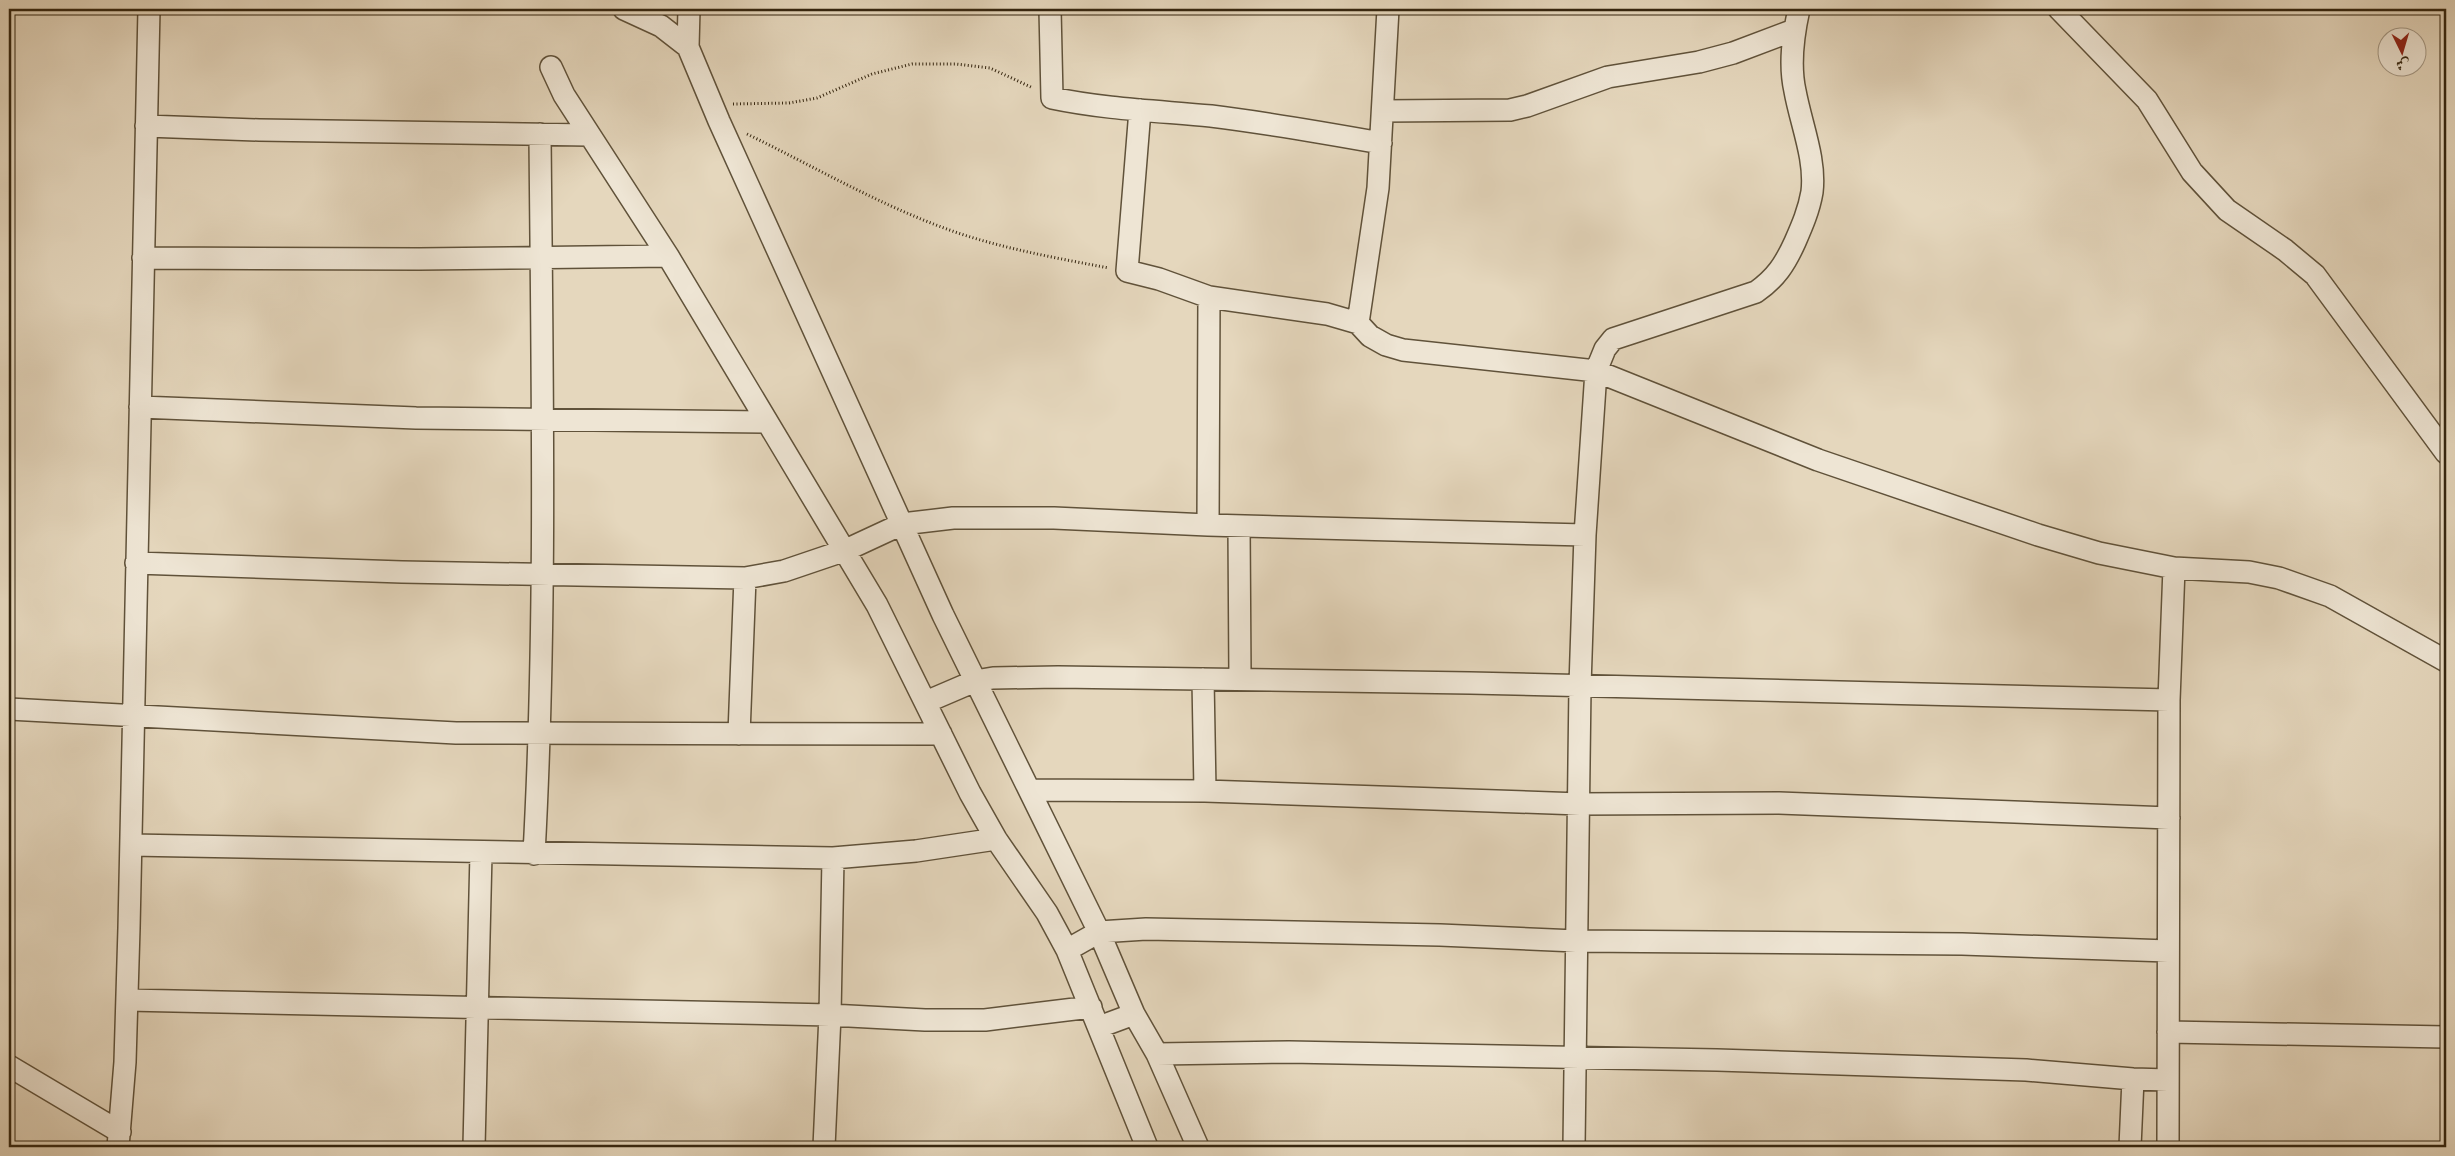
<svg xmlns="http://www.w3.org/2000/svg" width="2455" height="1156" viewBox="0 0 2455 1156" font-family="'IM FELL English',Amiri,serif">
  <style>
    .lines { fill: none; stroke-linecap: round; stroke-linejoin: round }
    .minor-casing { stroke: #60523a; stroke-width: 24 }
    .path { stroke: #34250f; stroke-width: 3; stroke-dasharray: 1 2.5; stroke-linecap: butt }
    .minor { stroke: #eee5d4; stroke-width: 21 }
  </style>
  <rect width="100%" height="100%" fill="#e5d7bd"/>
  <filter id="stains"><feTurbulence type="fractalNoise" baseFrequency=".004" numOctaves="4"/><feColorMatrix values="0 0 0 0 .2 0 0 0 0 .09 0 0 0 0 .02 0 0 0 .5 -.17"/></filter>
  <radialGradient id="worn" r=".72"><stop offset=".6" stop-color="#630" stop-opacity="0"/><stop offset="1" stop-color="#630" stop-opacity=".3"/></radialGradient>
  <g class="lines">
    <g class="minor-casing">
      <path id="minor" d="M624 9 661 26 688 47
        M689 9 688 47 719 121 943 615 1099 932 1134 1014 1157 1054 1198 1147
        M1050 9 1052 98C1104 109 1158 111 1211 116 1268 123 1325 133 1381 143
        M2059 9 2147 100 2192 172 2227 210 2285 250 2315 275 2446 453
        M551 67 564 95 668 256 877 605 970 793 996 839 1047 913 1067 950 1147 1147
        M1140 110 1127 271 1159 279 1209 297 1327 314 1358 323 1370 336 1386 345 1403 350 1596 371 1818 460 2038 535 2099 553 2174 568 2249 572 2279 578 2330 596 2446 661
        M1383 111 1510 110 1527 106 1608 77 1699 62 1733 53 1794 30
        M146 126 259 130 588 135
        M143 258 419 259 668 256
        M1358 323 1378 188 1388 9
        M140 407 416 418 766 422
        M1208 525 1209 297
        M1239 526 1240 678
        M136 563 402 572 745 578 784 571 846 550 902 524 953 518H1054L1208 525 1585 535
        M1203 679 1205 791
        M926 702 975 681 993 678 1058 677 1470 683 2169 700
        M9 709 456 733 941 734
        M739 734 745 578
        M1030 790 1205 791 1580 804 1779 803 2169 818
        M131 845 833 858 916 851 996 839
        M534 854C547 614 542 373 540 134
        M1067 950 1099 932 1146 929 1440 935 1576 941 1962 944 2168 951
        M127 1000 830 1015 925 1020H985L1091 1007
        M1099 1027 1134 1014
        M2168 1032 2446 1037
        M1157 1054 1289 1052 1717 1060 2026 1070 2133 1079 2168 1080
        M9 1066 120 1132
        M118 1147 125 1062 129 928 149 9
        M474 1147 481 853
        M824 1147 830 1015 833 858
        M1574 1147 1580 686 1585 535 1596 371 1605 349 1613 339 1756 292C1776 278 1785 264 1795 242 1802 226 1809 210 1812 192 1816 159 1801 124 1795 91 1789 64 1793 36 1799 9
        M2130 1147 2133 1079
        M2168 1147 2169 700 2174 568"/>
    </g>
    <path class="path" d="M733 104 789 103 817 98 872 74 912 64H956L990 68 1033 88
      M747 134C819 169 888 210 964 235 1011 250 1061 259 1109 268"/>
    <use href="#minor" class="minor"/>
  </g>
  <rect width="2455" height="1156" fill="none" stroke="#e5d7bd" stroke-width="30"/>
  <rect x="10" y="10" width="2435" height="1136" fill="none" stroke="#34250f" stroke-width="2.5"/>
  <rect x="15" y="15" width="2425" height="1126" fill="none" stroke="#34250f"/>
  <g transform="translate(2402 52) rotate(175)"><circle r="24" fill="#eee5d4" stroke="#a49885"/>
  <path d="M0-4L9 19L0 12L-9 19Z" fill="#8f2418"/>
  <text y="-8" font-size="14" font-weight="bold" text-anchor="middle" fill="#34250f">ش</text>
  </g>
  <rect width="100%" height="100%" filter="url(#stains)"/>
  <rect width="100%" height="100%" fill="url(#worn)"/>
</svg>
